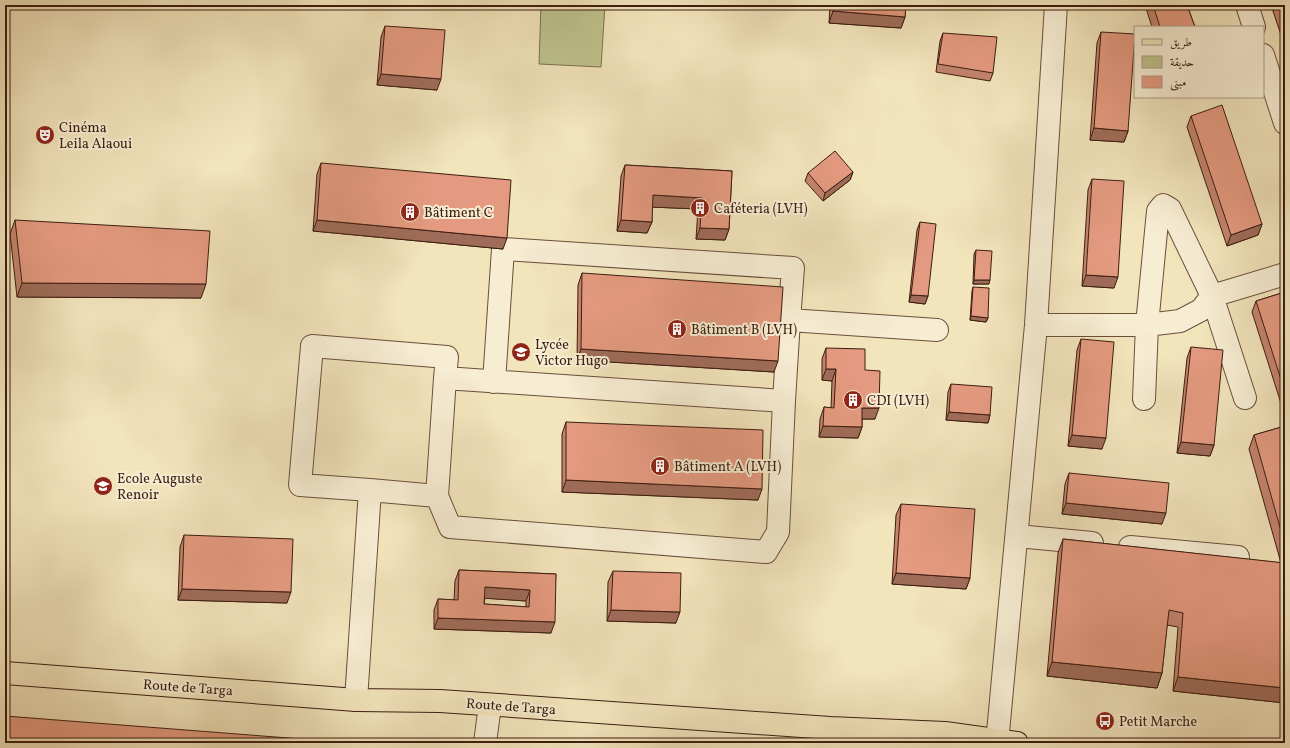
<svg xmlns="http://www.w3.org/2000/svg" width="1290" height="748" viewBox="0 0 1290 748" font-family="Vollkorn,Amiri,serif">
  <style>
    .green { fill: #bec38d; stroke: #7e704e }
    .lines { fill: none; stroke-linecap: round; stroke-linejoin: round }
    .minor-casing { stroke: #6a4f3b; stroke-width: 24 }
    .major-casing { stroke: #3d1d10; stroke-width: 24 }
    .minor { stroke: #f7edd3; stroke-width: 22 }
    .major { stroke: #f2e4bb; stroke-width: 22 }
    .wall { fill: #c4846e; stroke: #3d1d10; fill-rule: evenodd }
    .shaded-wall { fill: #a06c5a; stroke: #3d1d10 }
    .building { fill: #e49a80; stroke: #3d1d10; fill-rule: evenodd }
    .labels { text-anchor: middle; stroke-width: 4; stroke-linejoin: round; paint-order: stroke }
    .poi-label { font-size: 14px; fill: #3d1d10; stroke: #f7edd3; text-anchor: start }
    .street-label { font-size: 14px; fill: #3d1d10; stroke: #f7edd3 }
  </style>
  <rect width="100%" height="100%" fill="#f2e4bb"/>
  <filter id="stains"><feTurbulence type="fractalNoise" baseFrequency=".005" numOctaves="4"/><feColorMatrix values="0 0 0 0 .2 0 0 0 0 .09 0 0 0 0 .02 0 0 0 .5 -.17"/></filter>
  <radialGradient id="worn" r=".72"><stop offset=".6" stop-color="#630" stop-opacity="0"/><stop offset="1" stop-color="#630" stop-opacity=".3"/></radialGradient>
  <path class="green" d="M541 5H605L601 67 539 64Z"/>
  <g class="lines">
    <g class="minor-casing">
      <path id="minor" d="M1247 5 1254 27
        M1263 55 1285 123
        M1036 325H1147L1180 321 1201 310 1212 296 1285 274
        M494 382 503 249 793 268 789 320
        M1144 399 1147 325 1158 211 1163 205 1170 209 1212 296 1245 398
        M370 490 300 485 312 346 447 357 445 378
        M437 496 450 527 766 552 778 532 784 401
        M1017 536 1092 543
        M1130 547 1238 557
        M356 700 370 490 437 496 445 378 784 401 789 320 937 330
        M485 743 490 705
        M997 743 1036 325 1056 5"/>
    </g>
    <g class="major-casing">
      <path id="major" d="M5 673 356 700 440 701 830 728 945 733 1017 743"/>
    </g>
    <use href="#minor" class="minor"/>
    <use href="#major" class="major"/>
  </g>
  <path class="wall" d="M830 5H906L905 17 901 28 829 23Z
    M1145 5H1187L1195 27H1152Z
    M1271 5H1285V47Z
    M385 26 437 90 377 85 381 37Z
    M1101 32 1128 131 1124 142 1090 140 1097 43Z
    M943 33 993 73 990 81 936 72 940 41Z
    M1191 116 1262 224 1258 235 1227 246 1187 127Z
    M321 163 503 249 313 231 317 174Z
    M625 165 732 171 729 229 725 240 696 239 698 209 652 207V222L647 233 617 231 621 176Z
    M853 172 850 180 823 201 805 181 808 173Z
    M1092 179 1114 288 1082 286 1088 190Z
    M15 220 201 298 17 297 10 234Z
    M920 222 928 296 925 304 909 302 917 230Z
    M976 250 989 284H973L974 254Z
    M582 273 774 372 577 360 578 285Z
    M973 287 988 318 986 322 970 320 972 291Z
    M1285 292V416L1252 312 1256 301Z
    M1081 339 1102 449 1068 446 1077 350Z
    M1191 347 1214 445 1210 456 1177 453 1187 358Z
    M826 348 865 370 875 419H862V427L858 438 819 437 820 419 824 407 831 408 832 381 822 380V359Z
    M951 384 990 415 988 423 946 420 948 392Z
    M566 422 758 500 562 492V434Z
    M1285 426V703L1173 691 1178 627 1167 625 1162 673 1157 688 1047 676 1058 553 1063 539 1281 563 1249 449 1254 435Z
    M1069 473 1162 524 1062 514 1065 484Z
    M901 504 970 578 966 589 892 584 896 515Z
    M184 535 287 603 178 600 180 547Z
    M459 570 556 574 551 633 434 629V610L438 599 454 600 455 581ZM485 598 526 601V607L484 604Z
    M613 571 676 623 607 621 608 582Z"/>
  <path class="shaded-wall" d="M833 11 905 17 901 28 829 23Z
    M381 74 441 79 437 90 377 85Z
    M1094 128 1128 131 1124 142 1090 140Z
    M853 172 850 180 823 201 825 193Z
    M653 195 702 198 698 209 649 207Z
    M317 220 507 238 503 249 313 231Z
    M621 220 652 222 647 233 617 231Z
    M1262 224 1258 235 1227 246 1231 235Z
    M700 228 729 229 725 240 696 239Z
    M1086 275 1118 277 1114 288 1082 286Z
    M974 280H990L989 284H973Z
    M22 283 206 284 201 298 17 297Z
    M911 295 928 296 925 304 909 302Z
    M971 316 988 318 986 322 970 320Z
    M581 349 778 361 774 372 577 360Z
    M826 369H836L832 381 822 380Z
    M862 408H879L875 419H858Z
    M949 412 990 415 988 423 946 420Z
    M823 426 862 427 858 438 819 437Z
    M1072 435 1106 438 1102 449 1068 446Z
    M1181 442 1214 445 1210 456 1177 453Z
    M566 480 762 489 758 500 562 492Z
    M1066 503 1166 513 1162 524 1062 514Z
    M896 573 970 578 966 589 892 584Z
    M485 587 530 590 526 601 481 598Z
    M182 589 291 592 287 603 178 600Z
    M611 610 680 612 676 623 607 621Z
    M438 618 555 622 551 633 434 629Z
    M1052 662 1162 673 1157 688 1047 676Z
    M1178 677 1285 688V703L1173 691Z"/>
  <path class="building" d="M834 5H906L905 17 833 11Z
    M1153 5H1187L1195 27H1160Z
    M1281 5H1285V17Z
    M385 26 445 30 441 79 381 74Z
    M1101 32 1135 34 1128 131 1094 128Z
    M943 33 997 37 993 73 938 64Z
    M1222 105 1262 224 1231 235 1191 116Z
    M835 151 853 172 825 193 808 173Z
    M321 163 511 180 507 238 317 220Z
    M625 165 732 171 729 229 700 228 702 198 653 195 652 222 621 220Z
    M1092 179 1124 181 1118 277 1086 275Z
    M15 220 210 231 206 284 22 283Z
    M920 222 936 224 928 296 911 295Z
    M976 250 992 251 990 280H974Z
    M582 273 783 287 778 361 581 349Z
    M973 287 989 288 988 318 971 316Z
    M1285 292V392L1256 301Z
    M1081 339 1114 342 1106 438 1072 435Z
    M1191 347 1223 350 1214 445 1181 442Z
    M826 348 865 349V370L880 371 879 408H862V427L823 426 824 407 834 408 836 369H826Z
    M951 384 992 387 990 415 949 412Z
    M566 422 763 430 762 489 566 480Z
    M1285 426V545L1254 435Z
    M1069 473 1169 483 1166 513 1066 503Z
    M901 504 975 509 970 578 896 573Z
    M184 535 293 539 291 592 182 589Z
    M1063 539 1285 563V688L1178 677 1183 613 1169 610 1162 673 1052 662Z
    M459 570 556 574 555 622 438 618V599L458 600ZM485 587 530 590 529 607 484 604Z
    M613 571 681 573 680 612 611 610Z
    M5 716 353 743H5Z"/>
  <defs>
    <g id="theatre-disc" transform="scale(1)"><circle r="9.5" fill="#8f2418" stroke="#f7edd3"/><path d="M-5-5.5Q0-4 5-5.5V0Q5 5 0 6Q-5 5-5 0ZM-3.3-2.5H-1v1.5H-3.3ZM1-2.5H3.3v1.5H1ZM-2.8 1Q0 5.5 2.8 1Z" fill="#fff"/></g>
    <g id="building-disc" transform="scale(1)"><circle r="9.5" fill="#8f2418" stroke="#f7edd3"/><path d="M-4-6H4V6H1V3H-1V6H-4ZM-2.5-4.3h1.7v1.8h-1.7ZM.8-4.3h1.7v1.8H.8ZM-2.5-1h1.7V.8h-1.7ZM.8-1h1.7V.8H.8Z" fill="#fff"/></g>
    <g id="school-disc" transform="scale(1)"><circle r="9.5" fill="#8f2418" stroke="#f7edd3"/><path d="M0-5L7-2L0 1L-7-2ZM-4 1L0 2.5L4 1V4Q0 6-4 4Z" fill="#fff"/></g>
    <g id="bus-disc" transform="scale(1)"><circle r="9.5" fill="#8f2418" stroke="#f7edd3"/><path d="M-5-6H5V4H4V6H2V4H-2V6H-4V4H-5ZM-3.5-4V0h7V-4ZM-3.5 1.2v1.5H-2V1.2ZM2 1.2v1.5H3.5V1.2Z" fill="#fff"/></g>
  </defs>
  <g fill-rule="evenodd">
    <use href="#theatre-disc" x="45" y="135"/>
    <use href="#building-disc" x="700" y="208"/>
    <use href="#building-disc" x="410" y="212"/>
    <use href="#building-disc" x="677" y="329"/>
    <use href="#school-disc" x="521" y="352"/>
    <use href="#building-disc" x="853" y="400"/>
    <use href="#building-disc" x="660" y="466"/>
    <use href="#school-disc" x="103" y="486"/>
    <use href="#bus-disc" x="1105" y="721"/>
  </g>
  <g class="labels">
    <g class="poi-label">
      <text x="59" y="132">Cinéma<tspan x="59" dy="16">Leila Alaoui</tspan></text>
      <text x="714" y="213">Caféteria (LVH)</text>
      <text x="424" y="217">Bâtiment C</text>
      <text x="691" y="334">Bâtiment B (LVH)</text>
      <text x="535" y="349">Lycée<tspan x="535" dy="16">Victor Hugo</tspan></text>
      <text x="867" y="405">CDI (LVH)</text>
      <text x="674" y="471">Bâtiment A (LVH)</text>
      <text x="117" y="483">Ecole Auguste<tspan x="117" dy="16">Renoir</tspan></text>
      <text x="1119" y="726">Petit Marche</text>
    </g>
    <g class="street-label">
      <text transform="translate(188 687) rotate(4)" y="5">Route de Targa</text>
      <text transform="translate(511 706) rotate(4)" y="5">Route de Targa</text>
    </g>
  </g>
  <rect width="1290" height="748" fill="none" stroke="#f2e4bb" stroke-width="20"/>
  <rect x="6" y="6" width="1278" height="736" fill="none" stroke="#3d1d10" stroke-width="2"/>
  <rect x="10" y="10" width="1270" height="728" fill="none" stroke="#3d1d10"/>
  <rect x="1134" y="26" width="130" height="72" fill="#f7edd3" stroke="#ad9a85"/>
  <rect x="1142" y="39" width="20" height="6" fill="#f2e4bb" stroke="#ad9a85"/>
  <text x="1170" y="46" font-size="12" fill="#3d1d10">طريق</text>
  <rect x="1142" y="56" width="20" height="12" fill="#bec38d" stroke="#ad9a85"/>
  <text x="1170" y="66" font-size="12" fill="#3d1d10">حديقة</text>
  <rect x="1142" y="76" width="20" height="12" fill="#e49a80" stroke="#ad9a85"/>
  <text x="1170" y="86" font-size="12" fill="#3d1d10">مبنى</text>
  <rect width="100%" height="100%" filter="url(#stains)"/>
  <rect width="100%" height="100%" fill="url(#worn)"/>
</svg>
